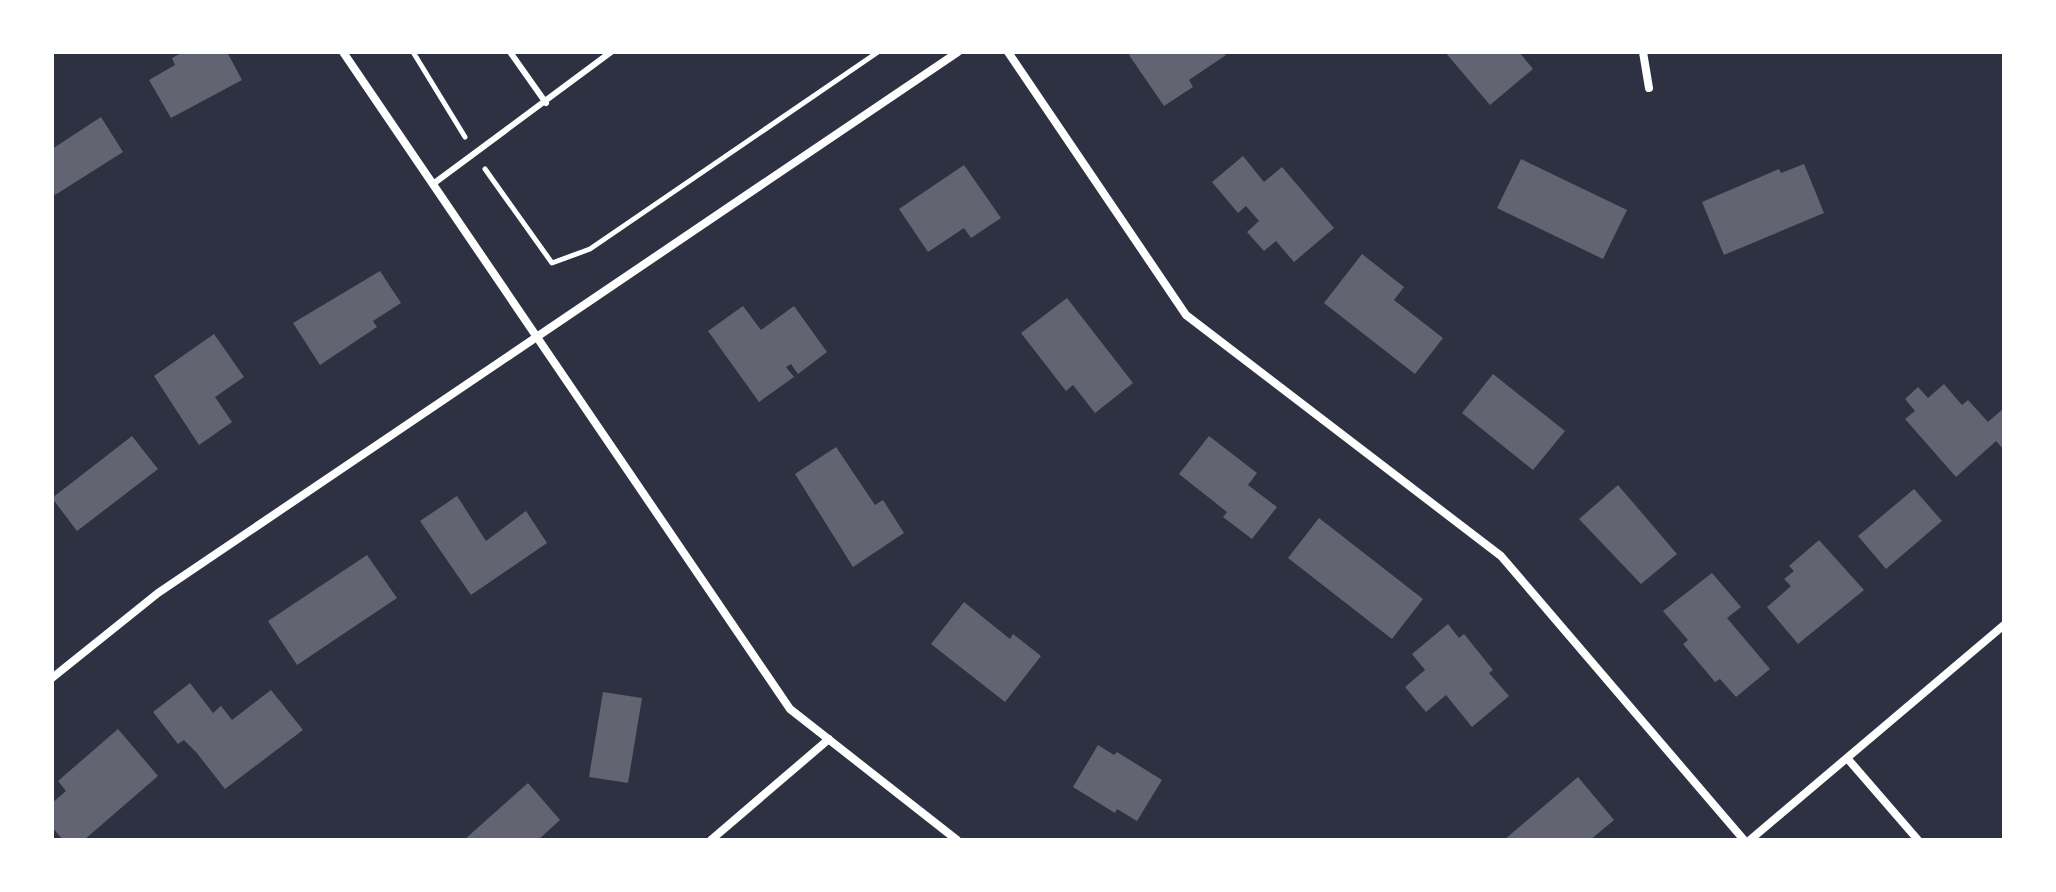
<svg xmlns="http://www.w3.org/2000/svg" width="2056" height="892" viewBox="0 0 2056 892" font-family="'Exo 2',sans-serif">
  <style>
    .building { fill: #626471 }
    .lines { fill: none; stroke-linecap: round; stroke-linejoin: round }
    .path { stroke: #fff; stroke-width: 5 }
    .service { stroke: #fff; stroke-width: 6 }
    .minor { stroke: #fff; stroke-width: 8 }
  </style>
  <rect width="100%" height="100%" fill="#2d3142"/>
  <path class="building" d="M183 52H227L242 80 171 118 149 80 175 65 172 58Z
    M1134 52H1224L1226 55 1189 80 1193 87 1164 106 1129 55Z
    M1445 52H1519L1533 69 1490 105Z
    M101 117 123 152 55 195 52 190V149Z
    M1243 156 1264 182 1282 167 1334 228 1294 262 1276 241 1264 251 1247 232 1259 221 1246 206 1238 213 1212 182Z
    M1521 159 1627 210 1603 259 1497 208Z
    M1804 164 1824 213 1724 255 1702 202 1779 169 1781 173Z
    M964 165 1001 218 971 238 964 228 928 252 899 209Z
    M1362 254 1404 287 1394 300 1443 338 1415 374 1324 303Z
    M380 271 401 303 373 321 377 327 320 365 293 323Z
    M1067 298 1133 383 1095 413 1073 385 1066 391 1021 333Z
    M743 306 761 330 794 306 827 352 798 374 791 364 786 367 794 377 759 402 708 331Z
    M214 334 244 377 215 397 232 422 199 445 154 376Z
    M1493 374 1565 431 1533 470 1462 413Z
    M1944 384 1962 405 1968 400 1988 422 2004 408V450L1996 441 1956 477 1905 419 1915 411 1905 399 1918 387 1928 398Z
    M132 436 158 469 77 531 52 498Z
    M1209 436 1257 473 1248 485 1277 507 1252 539 1223 517 1227 512 1179 474Z
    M836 447 875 505 883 500 904 533 853 567 795 474Z
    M1618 485 1677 554 1641 584 1579 519Z
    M1914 489 1942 521 1886 569 1858 536Z
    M457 496 486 541 526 511 547 543 471 595 420 521Z
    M1319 518 1423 599 1392 639 1288 558Z
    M1819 540 1864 590 1798 644 1767 607 1791 586 1784 579 1794 571 1789 566Z
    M367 555 397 598 297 665 268 621Z
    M1712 573 1741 607 1727 618 1770 669 1736 697 1720 679 1715 682 1683 644 1688 640 1663 611Z
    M964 602 1010 639 1013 634 1041 656 1005 702 931 644Z
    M1448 624 1459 638 1464 634 1493 670 1489 673 1509 696 1472 727 1446 695 1426 712 1405 687 1425 670 1412 654Z
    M190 683 213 713 221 706 232 720 271 690 303 730 225 789 196 752 184 740 178 744 153 712Z
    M603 692 642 698 628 783 589 777Z
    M118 729 158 776 84 840H63L52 827V803L66 791 58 781Z
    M1098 745 1114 755 1117 752 1162 780 1137 821 1117 809 1115 813 1073 787Z
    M1578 777 1614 820 1590 840H1504Z
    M528 783 560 820 538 840H464Z"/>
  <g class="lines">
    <path class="path" d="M413 52 465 137
      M485 169 552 263 590 249 878 52"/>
    <path class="service" d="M510 52 546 103
      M433 184 611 52"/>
    <path class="minor" d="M343 52 790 709 957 840
      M1008 52 1186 315 1501 556 1744 840
      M1643 52 1649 88
      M52 678 158 593 958 52
      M1847 758 1918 840
      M711 840 829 739
      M1750 840 2004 625"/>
  </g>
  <rect width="2056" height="892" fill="none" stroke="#ffffff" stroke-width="108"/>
</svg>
